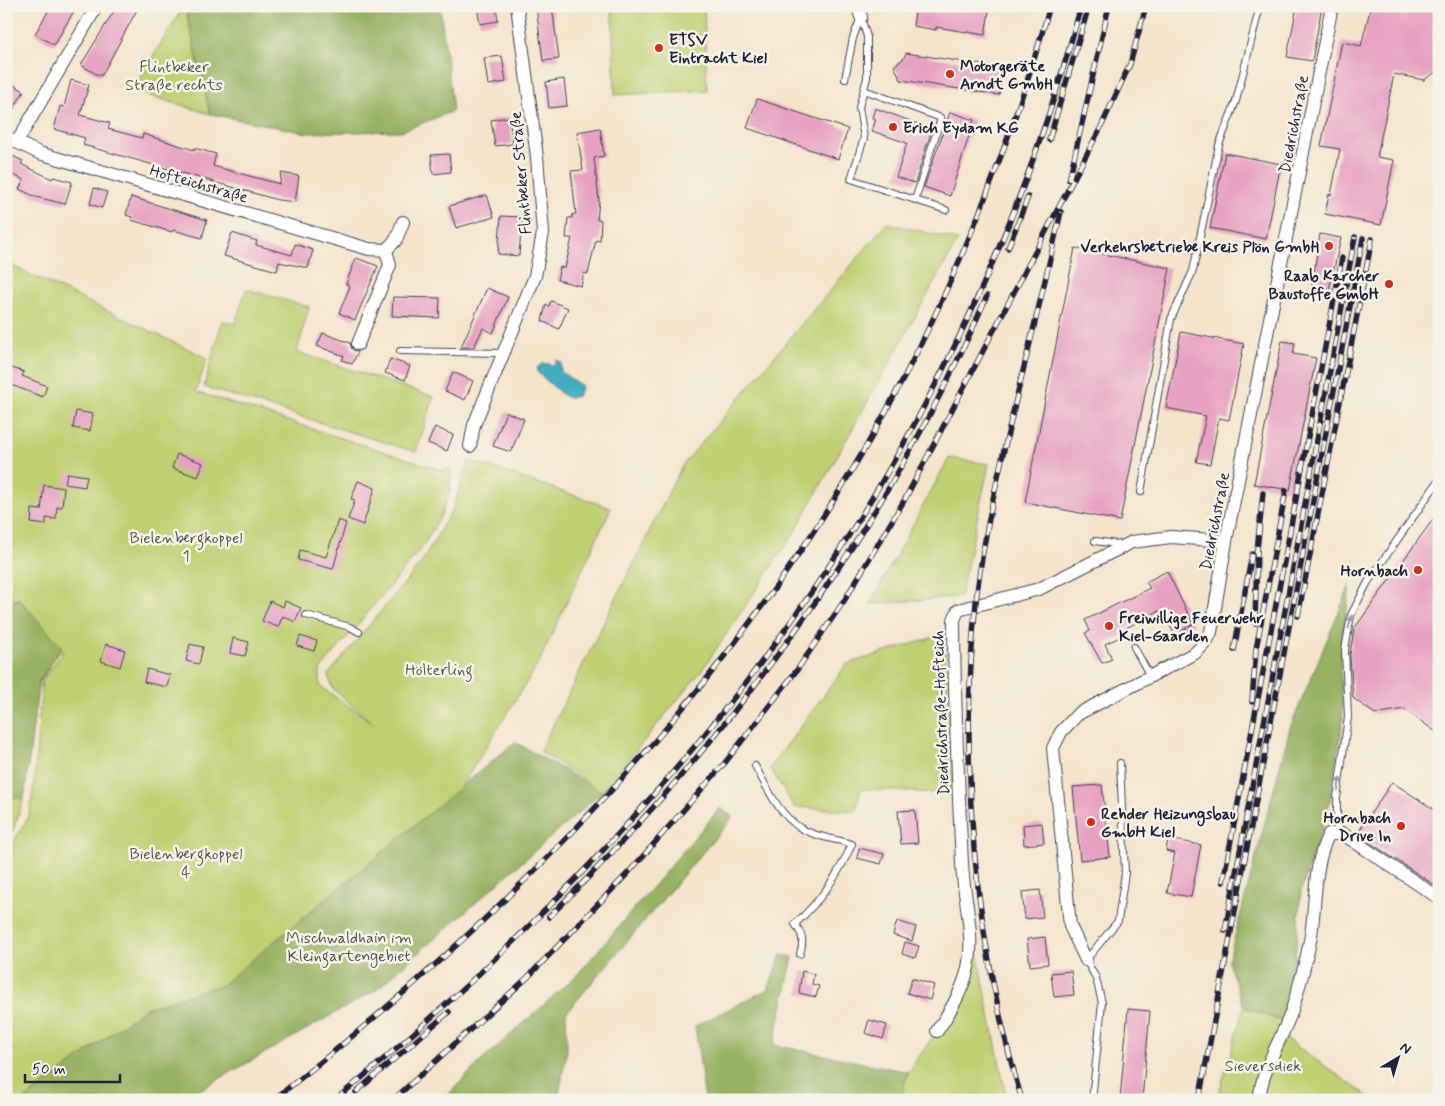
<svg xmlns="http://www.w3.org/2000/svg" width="1445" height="1106" viewBox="0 0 1445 1106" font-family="Mynerve,sans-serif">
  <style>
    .green { fill: #bfcf71; stroke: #707856 }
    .forest { fill: #97b263; stroke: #5c6a4f }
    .water { fill: #40aebd; stroke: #31687c }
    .building { fill: #e7a2c3 }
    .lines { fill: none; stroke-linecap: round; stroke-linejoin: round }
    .service-casing { stroke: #423f51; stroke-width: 8 }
    .minor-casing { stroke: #423f51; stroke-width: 14 }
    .service { stroke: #fff; stroke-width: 6 }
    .minor { stroke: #fff; stroke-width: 12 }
    .rail-casing { stroke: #22223b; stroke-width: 5.5 }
    .rail { stroke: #f7f3e8; stroke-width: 4; stroke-dasharray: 11; stroke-linecap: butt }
    .oneway { fill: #9c9ca7 }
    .poi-dot { fill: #c8321e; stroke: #f7f3e8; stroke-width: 2 }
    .labels { text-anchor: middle; stroke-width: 5; stroke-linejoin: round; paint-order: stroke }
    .poi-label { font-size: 16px; font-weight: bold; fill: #22223b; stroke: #f7f3e8; text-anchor: start }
    .park-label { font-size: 16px; fill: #51564b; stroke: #f7f3e8 }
    .street-label { font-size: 16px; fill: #22223b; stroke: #f7f3e8 }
  </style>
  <rect width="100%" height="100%" fill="#f7f3e8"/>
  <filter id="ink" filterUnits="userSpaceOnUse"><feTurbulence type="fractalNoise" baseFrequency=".02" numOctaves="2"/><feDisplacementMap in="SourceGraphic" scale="10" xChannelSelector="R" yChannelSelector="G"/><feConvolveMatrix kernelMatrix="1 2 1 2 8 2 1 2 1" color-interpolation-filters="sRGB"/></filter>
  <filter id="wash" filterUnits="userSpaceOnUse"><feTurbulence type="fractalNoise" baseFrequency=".0096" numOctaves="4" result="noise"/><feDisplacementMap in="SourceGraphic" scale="20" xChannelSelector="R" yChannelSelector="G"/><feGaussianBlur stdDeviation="1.12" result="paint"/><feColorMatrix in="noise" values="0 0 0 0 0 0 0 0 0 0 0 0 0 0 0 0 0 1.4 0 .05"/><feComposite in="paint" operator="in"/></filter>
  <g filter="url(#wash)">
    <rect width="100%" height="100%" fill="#f4e4cc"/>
    <path class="green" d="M184 6H185L210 114 151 96 136 84Z
      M612 6H704L707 90 615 95Z
      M887 223 958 240 793 535 702 670 602 792 540 751 682 466Z
      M6 263 207 358 196 392 442 470 451 469 450 491 441 515 423 546 320 670V686L374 724 333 689 328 675 422 562 453 508 469 460 611 508 538 664 456 795 167 1100H6V850L11 846 29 816 34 784 42 680 63 652 60 650 37 686 24 798 13 830 6 838V603L15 600 12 597 6 599Z
      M246 289 309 307 297 352 434 397 416 452 204 387 222 321 235 324Z
      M949 458 989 464 960 597 870 604Z
      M944 634 954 794 861 789 856 811 794 807 770 768 847 664Z
      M977 950 1007 1100H900L908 1072 940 1027Z
      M1244 1007 1289 1024 1285 1038 1373 1100H1217Z"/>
    <path class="forest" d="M185 6H440L453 111 402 131 307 133 210 114Z
      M1350 585 1340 662 1343 722 1328 811 1301 891 1289 1024 1244 1007 1228 962 1290 728Z
      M19 599 62 647 39 681 24 798H6V603Z
      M515 742 602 792 376 990 182 1100H24L145 1008 222 985Z
      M720 808 733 817 566 1013 567 1050 558 1100H443L478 1064 578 974Z
      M781 955 793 957 774 1045 908 1072 900 1100H705L695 1026 768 989Z"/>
    <path class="water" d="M556 360 561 362V372L582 386 578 396 569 398 564 396 538 373 537 368C543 362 548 363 555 366Z"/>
    <g id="blocks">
      <path class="building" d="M51 6H77L54 45 35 34Z
        M117 6H139L102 75H98L81 65Z
        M477 6H496L498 21 480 24Z
        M536 6H552L559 59 543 61Z
        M916 6H990L985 35 936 27V30L913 26Z
        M1297 6H1322L1312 61 1287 57Z
        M1371 6H1439V57L1436 72 1424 80 1394 74 1377 157 1394 160 1381 225 1325 214 1329 194 1331 195 1340 149 1321 146 1342 42 1361 46Z
        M906 53 1003 68 999 95 901 80 894 66 904 58Z
        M502 56 506 82 488 85 484 58Z
        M564 79 567 106 549 108 546 82Z
        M71 80 89 85 80 115 110 123 108 129 142 138 143 134 194 150V148L216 154 213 166 238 173 280 184 281 173 299 176 295 202 278 200 83 145 85 138 54 129 60 106 64 107Z
        M10 83 24 91 6 122V90Z
        M757 99 848 129 838 159 747 128Z
        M875 108 932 129 915 183 896 177 907 143 872 131 876 119 872 118Z
        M950 112 974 120 950 196 924 187Z
        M509 117 513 144 495 146 491 120Z
        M600 128 604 156 594 158 599 201 597 220H601L600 241 596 240 588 274 584 273 581 286 557 280 560 267 565 268 572 238H566L568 218H572L573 214H576L571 171 583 170 577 132Z
        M6 153 23 161 21 164 52 179 53 177 72 182 65 204 36 197 19 189 24 180 6 172Z
        M1225 153 1281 164 1266 239 1210 228Z
        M449 154 451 172 433 174 431 155Z
        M94 188 107 192 102 208 90 204Z
        M487 195 494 217 456 228 449 206Z
        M131 197 207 220 202 238 173 230 172 232 131 220 132 217 126 215Z
        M501 216 522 217 519 256 498 254Z
        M232 233 257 241 256 245 292 255 295 244 313 250 308 268 279 262 277 271 224 256Z
        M1320 234 1341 238 1328 295 1311 292Z
        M1075 248 1170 268 1120 521 1025 502Z
        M356 258 378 266 355 320 339 313 350 286 346 284Z
        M487 288 508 297 493 333 483 328 474 347H461Z
        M393 297 440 298 439 318 392 316Z
        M551 301 568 308 559 329 542 321 546 304 549 306Z
        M1181 332 1244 344 1229 420 1219 418 1210 464 1196 462 1206 416 1166 408Z
        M323 333 350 343 352 349 358 352 352 364 342 360 344 356 317 346Z
        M1282 341 1295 343 1293 354 1316 358 1290 490 1254 484Z
        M390 359 410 366 405 380 385 373Z
        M6 366 24 372 22 376 47 386 43 397 6 383Z
        M453 372 473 381 465 400 445 391Z
        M76 411 93 414 90 431 73 428Z
        M506 412 524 419 511 452 493 446Z
        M435 427 453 435 447 451 428 443Z
        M177 454 203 463 198 477 172 468Z
        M67 473 87 476 85 487 65 484Z
        M358 481 375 488 363 525 348 519 355 500 351 499Z
        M44 485 64 488 62 507H57L56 519 46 518V525L31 523 32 509 41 510Z
        M1439 511V734L1404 709 1375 714 1353 698 1350 655 1354 629Z
        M338 520 346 523 333 569 298 560 300 550 326 557Z
        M1167 571 1193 624 1175 635 1161 610 1120 631 1122 636 1105 644 1112 659 1102 663 1085 633 1090 631 1085 620 1150 588 1146 582Z
        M270 601 283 607 285 601 301 608 295 622 283 616 278 627 262 621Z
        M300 636 317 641 314 651 297 646Z
        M233 638 249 642 245 656 230 653Z
        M106 644 125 650 120 667 101 661Z
        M190 644 203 647 199 664 186 661Z
        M147 669 170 675 167 687 144 682Z
        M1392 782 1439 813V888L1357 834Z
        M1102 785 1110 857 1080 860 1073 787Z
        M915 810 918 843 901 844 898 811Z
        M1042 823 1044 843 1024 845 1023 825Z
        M1168 839 1201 845 1191 897 1167 893 1175 853 1166 851Z
        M859 848 884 854 881 864 857 858Z
        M1040 890 1043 917 1025 919 1022 892Z
        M897 921 916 927 912 941 893 935Z
        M1045 937 1048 964 1030 966 1027 939Z
        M905 942 919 946 915 958 902 954Z
        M802 971 814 974 812 984 819 986 816 997 799 993Z
        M1071 971 1074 995 1054 997 1051 973Z
        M912 978 934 985 930 1000 907 993Z
        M1128 1009 1150 1011 1142 1100H1120Z
        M869 1020 887 1025 883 1039 865 1033Z"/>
    </g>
  </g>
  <g filter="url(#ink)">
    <use href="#blocks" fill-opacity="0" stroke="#423f51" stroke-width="1"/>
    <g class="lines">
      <g class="service-casing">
        <path id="service" d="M861 17 867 37V78L859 107 864 138 851 179 946 210
          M845 79 853 38 861 17
          M864 90 941 118 915 200
          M400 351 503 353
          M1141 492 1171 319 1193 271 1219 145 1236 101 1260 6
          M1095 541 1124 545
          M306 615 350 627 359 632
          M1134 647 1150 676
          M755 766C769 791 782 823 811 833 824 838 839 840 852 844 838 876 821 900 795 924 803 935 804 941 800 954
          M1337 832V798L1348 717 1345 650 1351 615 1368 582 1439 480
          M1092 1100 1102 1003 1096 978 1086 960 1118 921 1125 873 1120 763"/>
      </g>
      <g class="minor-casing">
        <path id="minor" d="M858 6 861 17
          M6 137 39 153 369 249 386 250 396 240 403 222
          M17 142 97 6
          M358 344 390 265 386 250
          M470 446 474 425 535 276 543 233 537 157 517 6
          M1086 960 1070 926 1053 748 1061 732 1078 714 1195 653 1206 642 1211 632 1226 541 1332 6
          M937 1031C950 1012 966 984 969 962 974 930 963 895 962 863 958 782 954 701 954 620L958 610 1039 589 1132 542 1171 537 1226 541
          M1259 1100C1262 1068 1282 1039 1292 1010 1299 987 1307 960 1311 935 1316 903 1313 864 1329 834H1343L1439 898"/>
      </g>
      <use href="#service" class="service"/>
      <use href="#minor" class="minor"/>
      <g class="rail-casing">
        <path id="rail" d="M1049 140 1089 6
          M1069 180 1109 6
          M1008 248 1028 197
          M1298 616 1372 239
          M1255 623 1257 550 1263 493
          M1234 650 1252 554
          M1252 702 1256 649 1286 490
          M1223 882 1342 258
          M549 917C730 738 885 530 987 296
          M1225 931 1355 237
          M356 1092 449 1012
          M273 1100C489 932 687 734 833 501 930 348 1000 180 1050 6
          M335 1100C694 805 960 460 1081 6
          M393 1100 528 977 629 872 724 764 797 670 844 601 905 499 1101 127 1130 64 1146 6
          M1022 1100C973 937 958 761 977 592 986 520 1004 450 1021 379 1035 324 1048 268 1061 212
          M1199 1100 1363 238"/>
      </g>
      <use href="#rail" class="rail"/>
    </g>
    <defs><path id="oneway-solid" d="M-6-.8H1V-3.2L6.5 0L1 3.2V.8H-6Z" transform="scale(1.25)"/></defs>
    <g class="oneway">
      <use href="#oneway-solid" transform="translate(1350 622) rotate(-78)"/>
      <use href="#oneway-solid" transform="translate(1339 784) rotate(-82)"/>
    </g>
  </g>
  <g class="poi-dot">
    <circle cx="659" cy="48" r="5"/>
    <circle cx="950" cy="74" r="5"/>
    <circle cx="893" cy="127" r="5"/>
    <circle cx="1329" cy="246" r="5"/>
    <circle cx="1389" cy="284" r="5"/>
    <circle cx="1418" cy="570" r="5"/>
    <circle cx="1109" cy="626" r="5"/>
    <circle cx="1091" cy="822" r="5"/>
    <circle cx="1401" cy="826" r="5"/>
  </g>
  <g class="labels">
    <g class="poi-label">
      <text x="669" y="45">ETSV<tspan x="669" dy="18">Eintracht Kiel</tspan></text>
      <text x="960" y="71">Motorgeräte<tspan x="960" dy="18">Arndt GmbH</tspan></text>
      <text x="903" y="133">Erich Eydam KG</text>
      <text x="1319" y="252" text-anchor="end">Verkehrsbetriebe Kreis Plön GmbH</text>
      <text x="1379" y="281" text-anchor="end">Raab Karcher<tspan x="1379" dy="18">Baustoffe GmbH</tspan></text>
      <text x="1408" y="576" text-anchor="end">Hornbach</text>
      <text x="1119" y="623">Freiwillige Feuerwehr<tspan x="1119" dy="18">Kiel-Gaarden</tspan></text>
      <text x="1101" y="819">Rehder Heizungsbau<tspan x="1101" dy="18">GmbH Kiel</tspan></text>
      <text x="1391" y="823" text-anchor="end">Hornbach<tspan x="1391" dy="18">Drive In</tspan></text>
    </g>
    <g class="park-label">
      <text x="174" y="72">Flintbeker<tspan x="174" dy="18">Straße rechts</tspan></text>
      <text x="186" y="543">Bielenbergkoppel<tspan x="186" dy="18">1</tspan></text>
      <text x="439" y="675">Hölterling</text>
      <text x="186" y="859">Bielenbergkoppel<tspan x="186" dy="18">4</tspan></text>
      <text x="349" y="943">Mischwaldhain im<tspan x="349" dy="18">Kleingartengebiet</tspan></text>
      <text x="1263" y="1071">Sieversdiek</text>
    </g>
    <g class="street-label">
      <text transform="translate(1293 124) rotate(-79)" y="6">Diedrichstraße</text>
      <text transform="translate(520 173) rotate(-95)" y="6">Flintbeker Straße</text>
      <text transform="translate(199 183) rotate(16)" y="6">Hofteichstraße</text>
      <text transform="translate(1214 521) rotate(-79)" y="6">Diedrichstraße</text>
      <text transform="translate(940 713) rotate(-92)" y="6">Diedrichstraße-Hofteich</text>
    </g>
  </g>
  <rect width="1445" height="1106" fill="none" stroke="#f7f3e8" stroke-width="25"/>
  <g transform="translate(1398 1058) rotate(38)" stroke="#f7f3e8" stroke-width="4" paint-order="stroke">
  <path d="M0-4L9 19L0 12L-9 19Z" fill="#22223b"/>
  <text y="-8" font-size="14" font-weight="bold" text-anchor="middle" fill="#22223b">N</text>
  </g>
  <path d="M25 1074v8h95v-8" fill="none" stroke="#22223b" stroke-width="2.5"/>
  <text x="32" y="1074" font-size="15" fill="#22223b" stroke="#f7f3e8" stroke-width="4" paint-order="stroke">50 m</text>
</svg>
